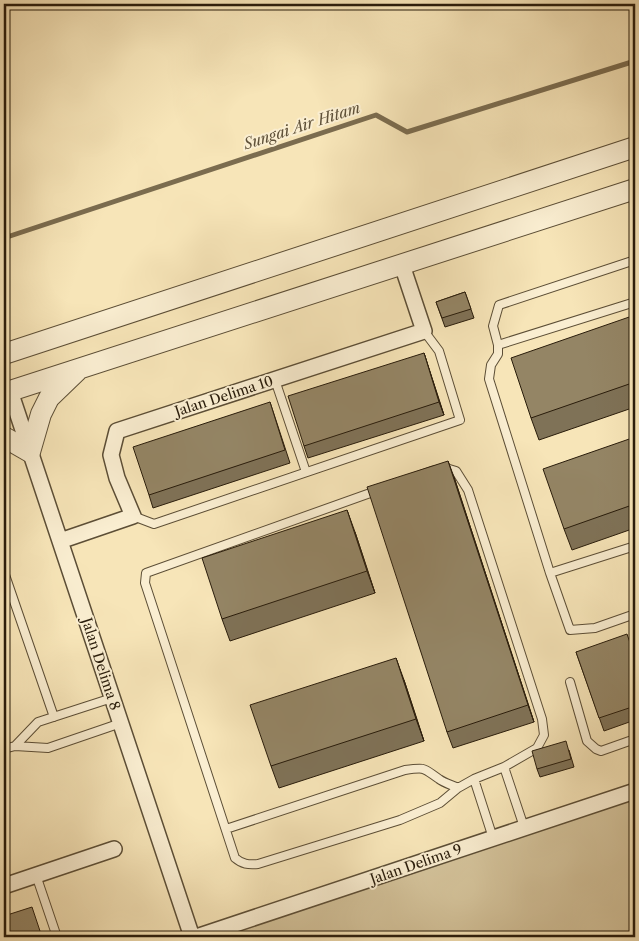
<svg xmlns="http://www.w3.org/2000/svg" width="639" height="941" viewBox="0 0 639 941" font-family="'Libre Caslon Text',serif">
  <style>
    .green { fill: #d4c39b; stroke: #7e7053 }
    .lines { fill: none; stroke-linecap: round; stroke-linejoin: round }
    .stream { stroke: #7b6c4f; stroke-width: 5 }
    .service-casing { stroke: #5c4e36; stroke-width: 10 }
    .minor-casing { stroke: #5c4e36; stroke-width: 18 }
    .tertiary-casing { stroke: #5c4e36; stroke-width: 22 }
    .service { stroke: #faeed1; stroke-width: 8 }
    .minor { stroke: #faeed1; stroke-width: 15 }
    .tertiary { stroke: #faeed1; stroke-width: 20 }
    .wall { fill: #7f7257; stroke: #291c0b }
    .shaded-wall { fill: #685d47; stroke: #291c0b }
    .building { fill: #948565; stroke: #291c0b }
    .labels { text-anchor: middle; stroke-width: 4; stroke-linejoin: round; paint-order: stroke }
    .street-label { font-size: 14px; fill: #291c0b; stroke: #faeed1 }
    .water-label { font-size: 15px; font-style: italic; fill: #5f5139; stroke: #faeed1 }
  </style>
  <rect width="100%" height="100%" fill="#f7e5b8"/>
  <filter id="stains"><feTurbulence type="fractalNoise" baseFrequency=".004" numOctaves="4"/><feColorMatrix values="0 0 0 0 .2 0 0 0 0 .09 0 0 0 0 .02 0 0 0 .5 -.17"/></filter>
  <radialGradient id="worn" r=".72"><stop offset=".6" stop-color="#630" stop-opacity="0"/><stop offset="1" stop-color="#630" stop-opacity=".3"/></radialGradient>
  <path class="green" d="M635 796V937H219L218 934Z"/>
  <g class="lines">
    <path class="stream" d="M4 238 376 115 407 132 635 61"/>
    <g class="service-casing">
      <path id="service" d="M635 260 499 305 493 326 498 345V354L491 365 489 379 550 573 570 630 595 628 635 614
        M498 345 635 302
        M275 380 306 472
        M446 468 456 471 468 490 542 719 544 735 537 748 504 767 474 779 458 788 440 803 400 820 258 864C248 865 242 864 235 858L145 583 146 573 432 471Z
        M133 516 154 524 460 420 439 351 424 331
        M4 572 54 717
        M550 573 635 546
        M570 682 587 741 596 749 601 751 635 739
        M15 746 38 722 112 698
        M4 749 15 746 48 748 121 723
        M504 767 524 827
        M474 779 493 838
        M226 829 405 770C426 767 423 768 439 779 444 783 452 785 458 788
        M36 875 57 937"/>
    </g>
    <g class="minor-casing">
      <path id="minor" d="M10 391 192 937
        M60 541 133 516 117 478 111 455 117 431 424 331 402 265
        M4 886 114 849
        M196 937 635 791"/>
    </g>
    <g class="tertiary-casing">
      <path id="tertiary" d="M4 354 635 147
        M4 393 635 189
        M4 437 30 452 41 414 49 398 77 371"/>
    </g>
    <use href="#service" class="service"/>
    <use href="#minor" class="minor"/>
    <use href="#tertiary" class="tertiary"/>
  </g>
  <path class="wall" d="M465 292 474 318 445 327 436 302Z
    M635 315V407L539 440 531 418Z
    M424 353 444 415 308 458 304 446Z
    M270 402 290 463 153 508 149 495Z
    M635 437V528L572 550 564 529Z
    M454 477 534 722 453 748 447 732Z
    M355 532 375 593 230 641 222 619Z
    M576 652 635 656V720L604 731Z
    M404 680 424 741 279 788 271 766Z
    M569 750 574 767 540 777 537 769Z"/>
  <path class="shaded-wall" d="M424 353 428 366 444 415 439 402Z
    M448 461 454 477 534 722 528 705Z
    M347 510 355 532 375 593 367 571Z
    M396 658 404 680 424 741 416 719Z"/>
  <path class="building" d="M465 292 471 309 442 318 436 302Z
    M635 315V382L531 418 511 358Z
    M424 353 439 402 304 446 288 396Z
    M270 402 285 450 149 495 133 447Z
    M635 437V504L564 529 543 469Z
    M448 461 528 705 447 732 367 487Z
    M347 510 367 571 222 619 202 558Z
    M627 634 635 657V706L599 718 576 652Z
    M396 658 416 719 271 766 250 705Z
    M566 741 571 759 537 769 532 751Z
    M32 907 42 937H4V916Z"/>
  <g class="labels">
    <g class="street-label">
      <text transform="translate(224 396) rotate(-18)" y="5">Jalan Delima 10</text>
      <text transform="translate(101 664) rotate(72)" y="5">Jalan Delima 8</text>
      <text transform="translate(416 864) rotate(-19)" y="5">Jalan Delima 9</text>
    </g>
    <g class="water-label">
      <text transform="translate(302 126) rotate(-18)" y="5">Sungai Air Hitam</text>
    </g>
  </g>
  <rect width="639" height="941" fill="none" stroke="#f7e5b8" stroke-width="20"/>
  <rect x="5" y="5" width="629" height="931" fill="none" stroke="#291c0b" stroke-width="2.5"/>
  <rect x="10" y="10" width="619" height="921" fill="none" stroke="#291c0b"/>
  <rect width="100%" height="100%" filter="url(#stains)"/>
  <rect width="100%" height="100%" fill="url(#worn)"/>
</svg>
